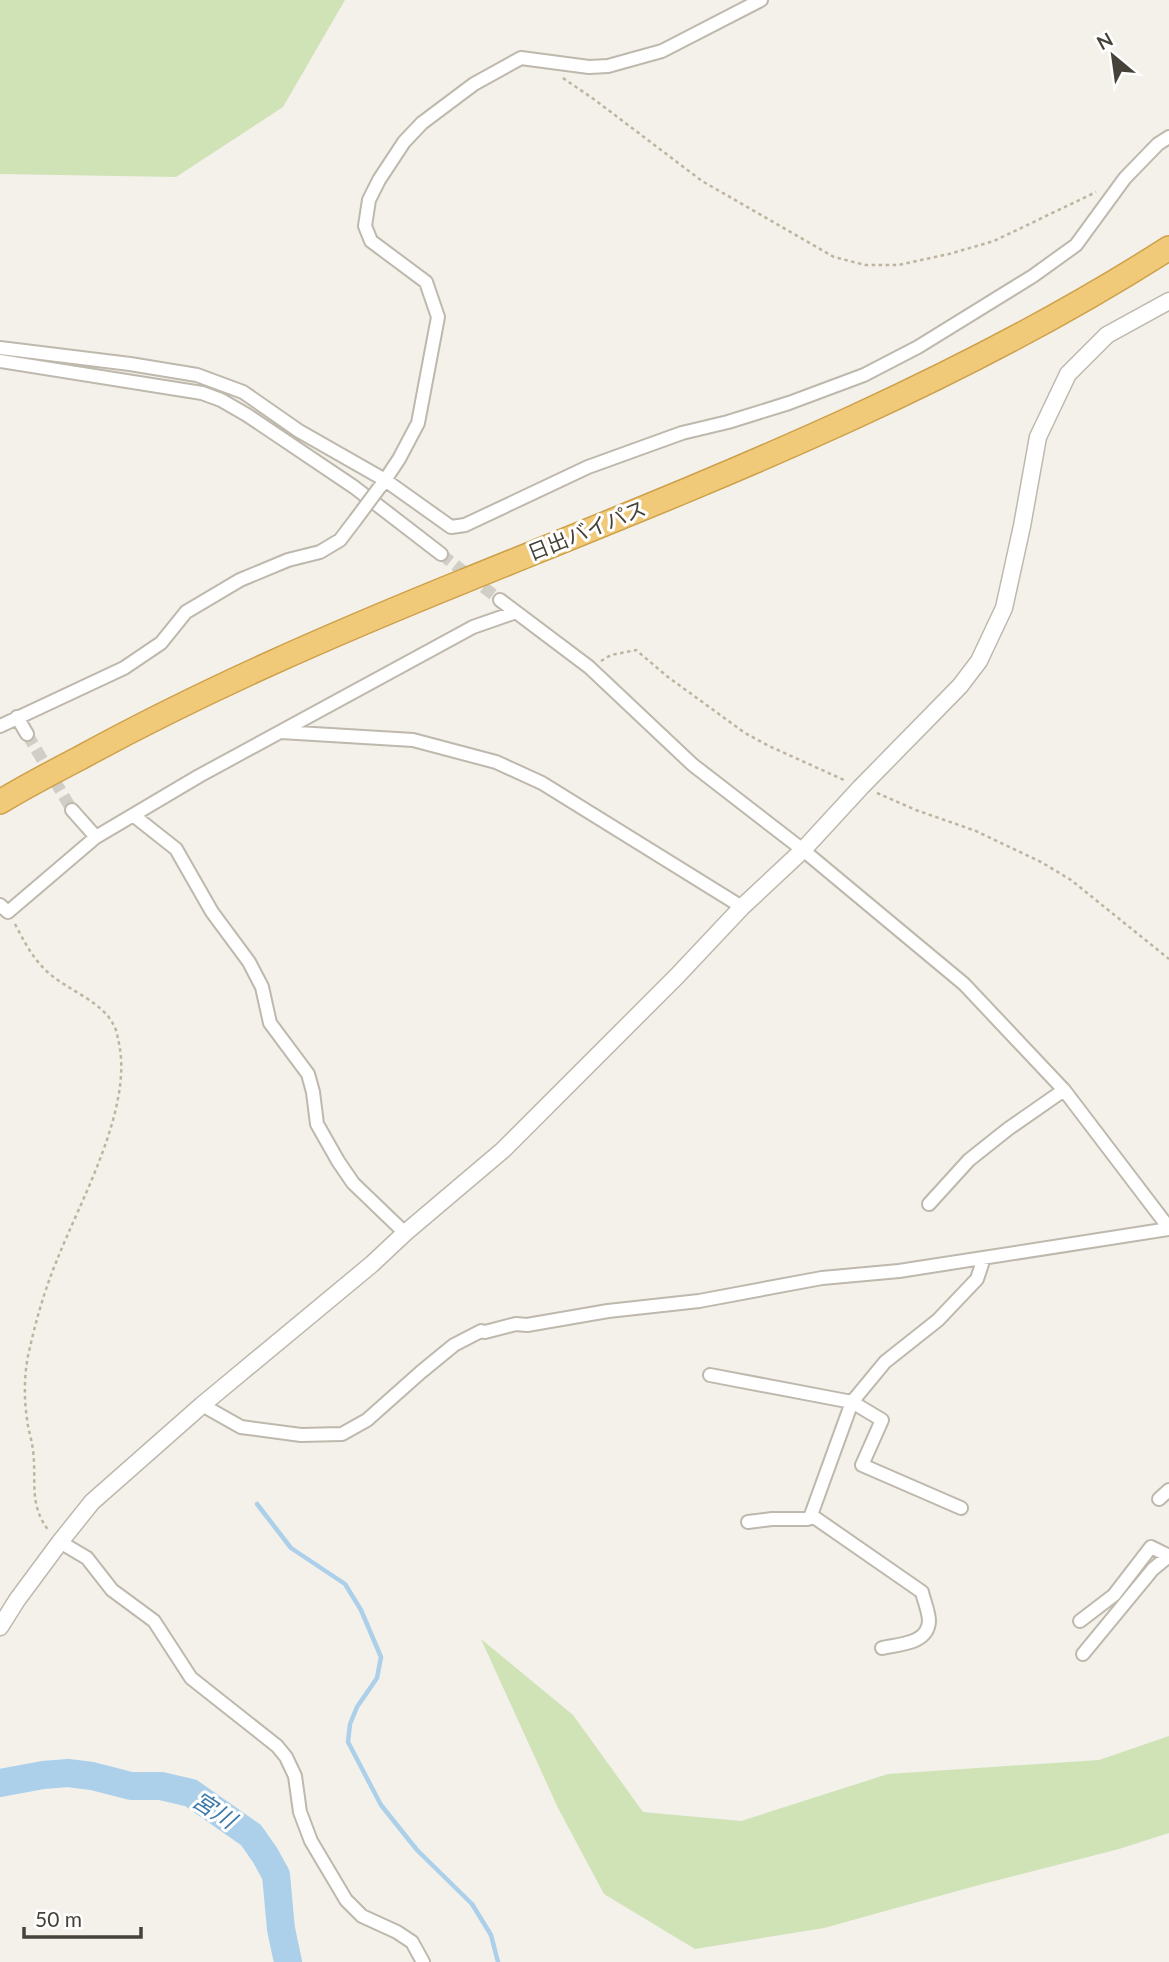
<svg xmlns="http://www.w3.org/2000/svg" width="1169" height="1962" viewBox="0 0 1169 1962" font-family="Lato,'Noto Sans JP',sans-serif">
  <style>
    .green { fill: #cfe3b7 }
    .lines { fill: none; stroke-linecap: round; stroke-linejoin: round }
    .stream { stroke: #add0ea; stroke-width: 4.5 }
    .river { stroke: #add0ea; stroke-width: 28 }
    .minor-tunnel { stroke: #d1cec7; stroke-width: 12; stroke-dasharray: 12 6; stroke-linecap: butt }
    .minor-casing { stroke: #beb8ad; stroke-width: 16 }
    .tertiary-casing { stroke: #beb8ad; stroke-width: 19 }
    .motorway-casing { stroke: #cea049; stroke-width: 26 }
    .path { stroke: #beb4a0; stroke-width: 2.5; stroke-dasharray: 3.5 3.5; stroke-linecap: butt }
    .minor { stroke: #fff; stroke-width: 12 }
    .tertiary { stroke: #fff; stroke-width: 16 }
    .motorway { stroke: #f0ca79; stroke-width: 23 }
    .minor-bridge-casing { stroke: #beb8ad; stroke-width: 16; stroke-linecap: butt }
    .minor-bridge { stroke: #fff; stroke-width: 12 }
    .labels { text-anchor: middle; stroke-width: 6; stroke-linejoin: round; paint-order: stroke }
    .street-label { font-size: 21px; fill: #474239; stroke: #fff }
    .water-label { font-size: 23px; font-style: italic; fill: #3c79a9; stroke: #fff }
  </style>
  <rect width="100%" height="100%" fill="#f3f1ea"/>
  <path class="green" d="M0 0H345L283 107 176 177 0 174Z
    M481 1639 573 1715 643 1812 741 1821 888 1774 1099 1760 1169 1736V1833L1119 1849 979 1885 824 1928 695 1949 604 1894 558 1808Z"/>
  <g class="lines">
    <path class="stream" d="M257 1504 291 1548 345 1584 361 1610 381 1657 377 1678 357 1707 350 1724 348 1742 381 1805 417 1850 472 1904 491 1935 498 1962"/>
    <path class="river" d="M0 1783 43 1775 68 1773 92 1776 131 1786H161L191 1793 251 1835 265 1855 276 1875 281 1929 288 1962"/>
    <path class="minor-tunnel" d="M441 554 500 600
      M27 734 72 810"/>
    <g class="minor-casing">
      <path id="minor" d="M0 348 130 364 197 375 243 392 299 431 385 480 451 527 465 525 588 467 682 433 728 422 789 403 864 375 918 347 1033 276 1076 245 1125 178 1158 144 1169 137
        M0 361 202 393 221 400 247 415 354 487 441 554
        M381 486 399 459 418 423 438 317 426 282 371 241 365 226 369 200 379 180 404 142 422 123 474 84 521 58 589 67 608 66 662 51 761 0
        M500 600 589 667 693 765 803 850 964 984 1064 1090 1169 1228
        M17 717 27 734
        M0 726 124 668 161 643 186 612 240 580 288 560 320 552 340 540 356 519
        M281 732 413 740 496 762 542 783 742 907
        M72 810 96 837
        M133 815 176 849 212 912 249 962 262 987 270 1023 308 1074 313 1092 317 1124 338 1161 353 1183 405 1233
        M0 905 8 912 96 837 199 776 473 627 516 612
        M929 1204 969 1160 1008 1129 1064 1090
        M710 1375 852 1402 811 1515 922 1592C924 1601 929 1612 929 1621 928 1644 899 1644 882 1648
        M202 1405 241 1427 301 1435 342 1434 367 1420 421 1372 454 1345 481 1331 485 1332 516 1324 527 1325 608 1311 699 1301 822 1278 899 1271 1169 1229
        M1159 1499 1169 1490
        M961 1508 862 1465 882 1420 852 1402 885 1362 938 1320 977 1279 984 1258
        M748 1522 772 1519H808L811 1515
        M60 1542 87 1558 112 1590 154 1621 191 1678 277 1746 286 1757 295 1776 300 1812 311 1841 346 1900 362 1916 397 1932 412 1942 423 1962
        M1080 1621 1114 1595 1151 1547 1169 1556
        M1083 1654 1153 1569 1169 1556"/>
    </g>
    <g class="tertiary-casing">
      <path id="tertiary" d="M0 1627 17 1600 60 1542 92 1502 202 1405 372 1264 405 1233 503 1150 677 976 742 907 803 850 861 787 960 686 979 661 1004 608 1022 526 1038 437 1068 374 1107 335 1169 301"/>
    </g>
    <g class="motorway-casing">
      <path id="motorway" d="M0 802C26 786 53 772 80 758 204 690 333 634 464 581 705 483 949 389 1169 248"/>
    </g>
    <path class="path" d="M563 78 595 100 702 181 834 257 865 265H898L949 254 994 241 1096 192
      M601 661 611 655 636 650 668 677 745 733 769 746 844 780
      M877 793 916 810 976 831 1041 862 1071 880 1169 959
      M15 924C25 943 34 961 51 975 69 990 103 1003 113 1024 116 1028 117 1034 118 1039 135 1105 81 1199 57 1260 44 1291 35 1324 28 1356 24 1377 24 1399 27 1419 28 1430 32 1440 33 1450 37 1481 28 1504 49 1531"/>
    <use href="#minor" class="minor"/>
    <use href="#tertiary" class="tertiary"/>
    <use href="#motorway" class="motorway"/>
    <g class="minor-bridge-casing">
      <path id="minor-bridge" d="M356 519 379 488"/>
    </g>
    <use href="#minor-bridge" class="minor-bridge"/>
  </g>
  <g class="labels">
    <g class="street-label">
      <text transform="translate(587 531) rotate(-22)" y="7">日出バイパス</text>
    </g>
    <g class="water-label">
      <text transform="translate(214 1810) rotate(33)" y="8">宮川</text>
    </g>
  </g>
  <g transform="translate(1113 56) rotate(331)" stroke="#ffffff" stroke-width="5" paint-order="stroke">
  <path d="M0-5L12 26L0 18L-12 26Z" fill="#474239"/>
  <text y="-10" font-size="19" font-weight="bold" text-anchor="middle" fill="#474239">N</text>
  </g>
  <path d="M24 1927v10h117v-10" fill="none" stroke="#474239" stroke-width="3.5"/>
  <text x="35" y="1927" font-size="21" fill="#474239" stroke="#ffffff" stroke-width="5" paint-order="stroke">50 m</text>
</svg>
